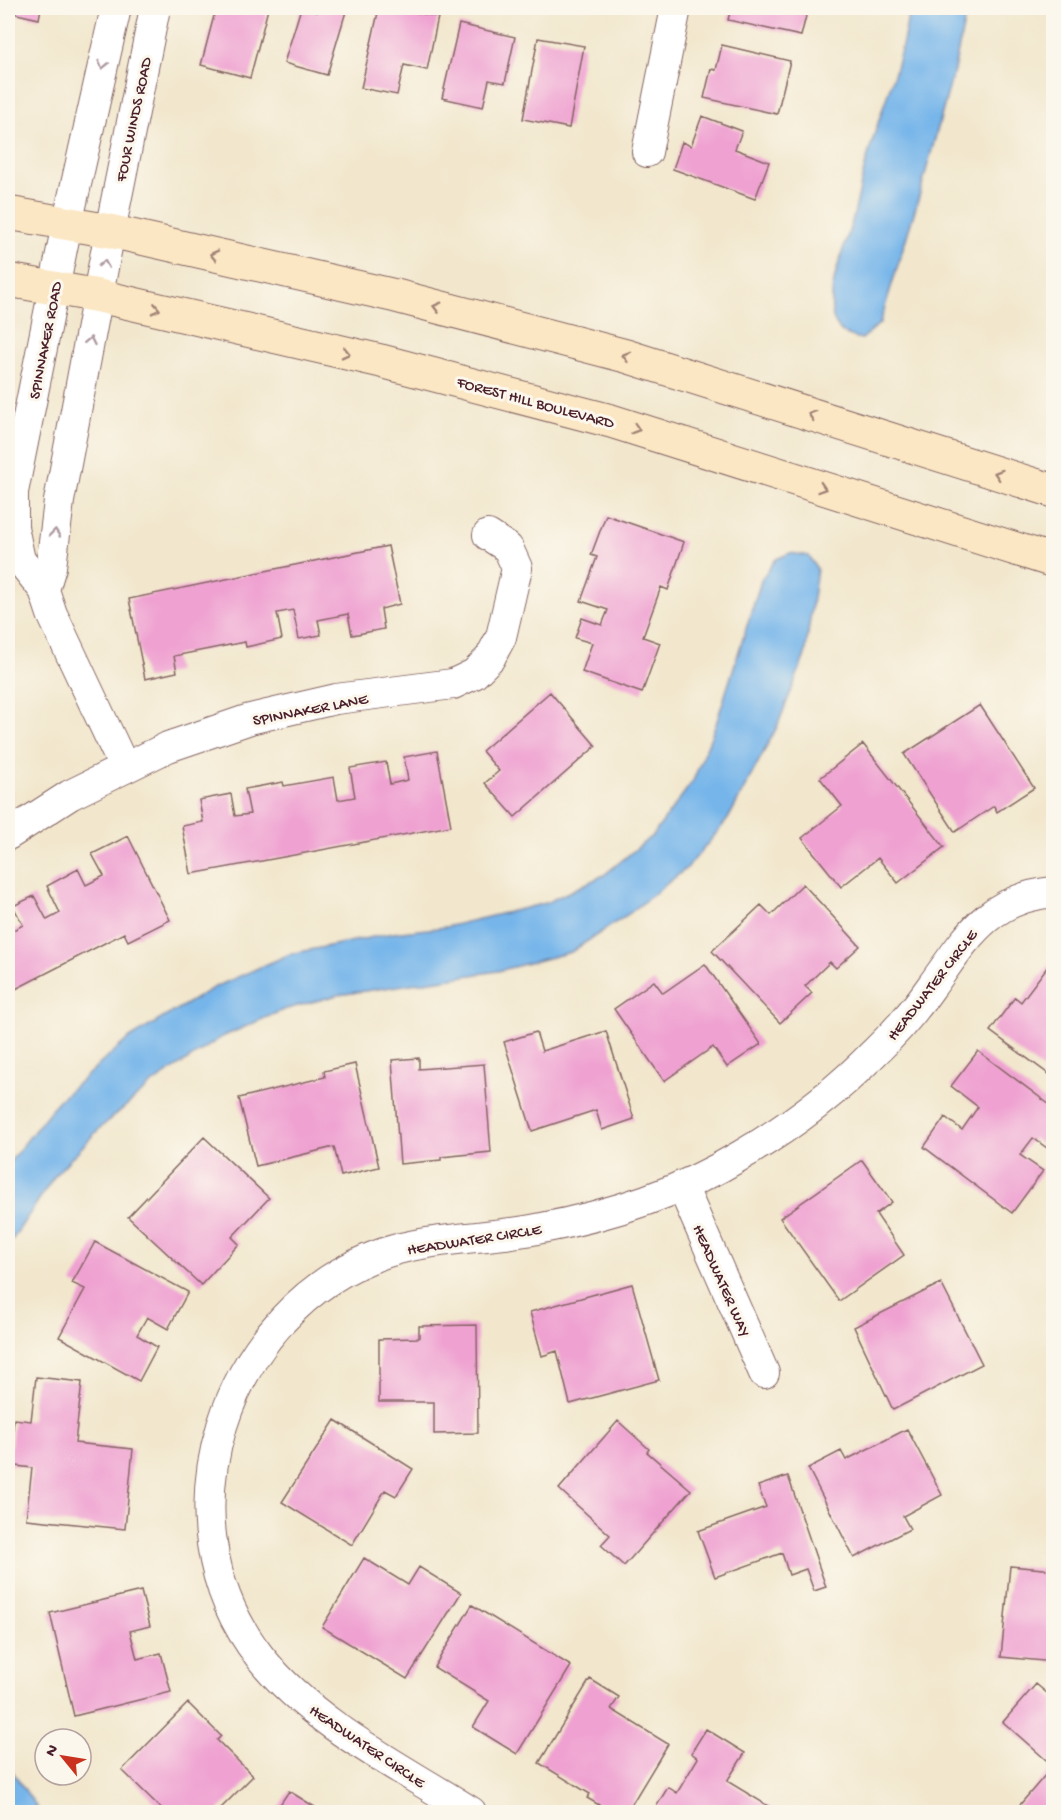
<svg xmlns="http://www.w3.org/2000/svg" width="1061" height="1820" viewBox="0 0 1061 1820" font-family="'Gochi Hand',sans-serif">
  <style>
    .water { fill: #76b5ea; stroke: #606a8a; stroke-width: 1.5 }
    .building { fill: #efa2d1 }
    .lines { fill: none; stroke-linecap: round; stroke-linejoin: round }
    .street-casing { stroke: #856564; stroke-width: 32 }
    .secondary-casing { stroke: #856564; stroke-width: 35 }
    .street { stroke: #fff; stroke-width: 30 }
    .secondary { stroke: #fbe7c3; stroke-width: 33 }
    .oneway { stroke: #ae9aa0 }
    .oneway2 { stroke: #a28377 }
    .labels { text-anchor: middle; stroke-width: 6; stroke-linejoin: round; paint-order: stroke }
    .street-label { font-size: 16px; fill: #4a1f2b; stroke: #fbf7ec }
  </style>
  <rect width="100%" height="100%" fill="#fbf7ec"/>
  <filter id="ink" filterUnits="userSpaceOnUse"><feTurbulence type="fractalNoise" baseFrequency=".0167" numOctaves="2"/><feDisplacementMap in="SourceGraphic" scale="12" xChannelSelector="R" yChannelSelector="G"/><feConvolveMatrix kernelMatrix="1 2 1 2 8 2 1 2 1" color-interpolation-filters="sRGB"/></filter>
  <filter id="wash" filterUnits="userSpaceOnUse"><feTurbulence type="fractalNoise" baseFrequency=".008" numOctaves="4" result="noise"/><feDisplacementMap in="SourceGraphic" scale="24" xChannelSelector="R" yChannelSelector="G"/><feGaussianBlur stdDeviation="1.35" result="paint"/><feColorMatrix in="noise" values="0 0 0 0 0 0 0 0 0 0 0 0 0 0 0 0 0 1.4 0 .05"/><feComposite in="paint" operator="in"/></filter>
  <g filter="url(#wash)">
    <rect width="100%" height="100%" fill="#f2e7cd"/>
    <path class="water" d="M909 8H967L954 70 918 200 880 323 862 339C845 336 834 330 832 311 829 280 845 248 853 218 859 197 862 174 869 152 883 103 903 59 909 8Z
      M790 553 809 556 817 569 805 655 777 727 728 819 688 867 630 913 571 952 498 971 338 995 283 1010 222 1037 153 1083 100 1128 56 1174 8 1246V1164L58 1101 128 1039 213 988 290 954 393 933 446 927 546 903 604 875 653 835 693 781 716 724 762 578 776 559Z
      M8 1765 40 1812H8Z"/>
    <g id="blocks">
      <path class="building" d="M8 8H41L39 19 8 12Z
        M216 8 268 9 250 78 201 65Z
        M301 8 316 12 317 8H347L327 75 284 63Z
        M379 8H395L438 17 427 70 404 65 397 95 361 88Z
        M731 8H808L801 36 728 20Z
        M459 24 515 37 505 83 489 80 483 107 442 98Z
        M538 38 584 46 569 128 523 119Z
        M722 45 790 61 777 114 704 98 711 69 716 70Z
        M702 116 742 131 735 149 769 162 755 199 673 169 682 142 691 146Z
        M606 515 684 542 668 590 661 587 643 637 660 643 642 693 582 672 592 643 575 638 582 618 602 625 608 610 581 601 597 557 591 555Z
        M388 546 400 604 381 609 384 629 352 635 348 614 318 620 321 635 299 639 293 610 277 613 282 639 246 647 245 642 174 656 177 672 145 679 129 599Z
        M550 692 596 746 515 817 485 783 499 771 482 751Z
        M980 705 1034 788 997 812 994 806 955 832 904 754Z
        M863 744 944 847 898 883 878 858 841 887 802 838 842 806 820 778Z
        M437 751 451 826 191 874 182 826 203 822 199 800 231 794 235 816 250 814 245 789 283 782 284 786 334 777 338 800 355 797 350 768 386 762 390 784 408 780 404 757Z
        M128 836 170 920 128 941 124 933 8 993V933L23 925 13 906 34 896 47 920 60 913 47 886 78 869 86 885 104 876 92 854Z
        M803 884 860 946 836 968 830 962 805 986 812 993 780 1023 712 951 761 905 771 915Z
        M1054 958V1078L990 1031 1015 997 1021 1002Z
        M705 964 761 1044 727 1067 713 1047 664 1081 614 1009 654 981 663 993Z
        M606 1031 634 1119 602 1130 596 1110 532 1131 504 1042 536 1032 542 1051Z
        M978 1051 1054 1108V1153L1033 1138 1020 1155 1043 1171 1012 1213 924 1147 945 1117 962 1130 978 1107 951 1086Z
        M419 1058V1069L484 1064 491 1152 441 1157V1160L400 1164 392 1060Z
        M355 1064 379 1167 341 1176 334 1147 256 1166 239 1098 325 1077 324 1071Z
        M204 1137 269 1198 232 1237 239 1244 201 1285 128 1217Z
        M862 1160 892 1202 876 1214 904 1255 839 1301 780 1218Z
        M95 1242 188 1292 168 1329 147 1317 137 1335 157 1347 139 1381 59 1337 85 1289 72 1283Z
        M941 1283 982 1364 893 1410 854 1327Z
        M632 1284 659 1380 570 1404 557 1351 542 1356 530 1312Z
        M477 1325 478 1433 434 1434V1402H379V1339L419 1338V1326Z
        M36 1377 82 1382 75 1443 133 1449 125 1529 26 1519 32 1468 9 1465 14 1419 31 1421Z
        M335 1420 413 1469 396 1496 385 1490 352 1545 282 1502Z
        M618 1421 649 1449 647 1452 691 1490 624 1566 601 1545 610 1535 559 1489Z
        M907 1429 942 1495 903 1516 910 1529 854 1558 808 1468 841 1451 846 1460Z
        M788 1476 826 1587 814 1591 806 1569 789 1575 782 1553 715 1577 698 1531 766 1507 758 1486Z
        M364 1558 408 1585 419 1567 461 1593 407 1679 322 1627Z
        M1010 1566 1054 1570V1662L1001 1657Z
        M141 1591 150 1626 130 1631 137 1659 161 1653 171 1692 74 1716 50 1613Z
        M472 1605 571 1666 517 1754 473 1727 489 1701 434 1667Z
        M590 1679 619 1697 611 1709 668 1744 627 1812H611L587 1798 590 1794 539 1763Z
        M1036 1684 1054 1699V1812H1024L1018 1807 1053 1766 1003 1722Z
        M188 1703 221 1736 217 1740 253 1776 217 1812H165L122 1770Z
        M706 1729 745 1753 727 1781 778 1812H653L668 1787 677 1793 698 1758 691 1753Z
        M289 1791 323 1812H275Z"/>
    </g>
  </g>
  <g filter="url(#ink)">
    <use href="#blocks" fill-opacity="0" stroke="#856564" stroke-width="1.5"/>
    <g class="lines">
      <g class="street-casing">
        <path id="street" d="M116 8 67 224 13 492V527L20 560 44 590 52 614 124 767
          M647 152 676 8
          M44 590 51 567 59 501 110 231 155 8
          M8 835 70 795 168 747 250 719 336 699 453 684 474 674 490 658 501 637 517 568 508 548 488 535
          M682 1186 764 1373
          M471 1812C399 1766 314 1725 260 1657 154 1522 224 1308 384 1253 433 1237 486 1239 537 1229 607 1216 679 1193 740 1156 790 1127 835 1093 875 1052 895 1033 915 1010 931 987 966 939 987 898 1054 892"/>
      </g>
      <g class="secondary-casing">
        <path id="secondary" d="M8 213 110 231 396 296 626 356 1054 491
          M8 280 99 296 381 361 611 421 1054 561"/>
      </g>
      <use href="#street" class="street"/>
      <use href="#secondary" class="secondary"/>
    </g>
    <defs><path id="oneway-chevron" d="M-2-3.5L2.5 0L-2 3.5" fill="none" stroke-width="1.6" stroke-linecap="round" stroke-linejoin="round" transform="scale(1.5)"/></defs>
    <g class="oneway">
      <use href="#oneway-chevron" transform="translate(103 65) rotate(103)"/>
      <use href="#oneway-chevron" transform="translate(104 264) rotate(-81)"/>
      <use href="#oneway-chevron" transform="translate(90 341) rotate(-79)"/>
      <use href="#oneway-chevron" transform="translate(55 533) rotate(-84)"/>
    </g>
    <g class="oneway2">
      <use href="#oneway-chevron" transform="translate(214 255) rotate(-167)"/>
      <use href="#oneway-chevron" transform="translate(437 307) rotate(-165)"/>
      <use href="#oneway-chevron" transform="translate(156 309) rotate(13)"/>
      <use href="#oneway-chevron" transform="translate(346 353) rotate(13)"/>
      <use href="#oneway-chevron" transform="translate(626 356) rotate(-164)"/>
      <use href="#oneway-chevron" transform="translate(812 415) rotate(-162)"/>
      <use href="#oneway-chevron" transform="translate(636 429) rotate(18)"/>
      <use href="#oneway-chevron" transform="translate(998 474) rotate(-162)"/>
      <use href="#oneway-chevron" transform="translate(822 488) rotate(18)"/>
    </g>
  </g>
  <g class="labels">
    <g class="street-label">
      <text transform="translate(132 119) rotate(-78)" y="6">FOUR WINDS ROAD</text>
      <text transform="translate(44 340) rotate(-79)" y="6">SPINNAKER ROAD</text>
      <text transform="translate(536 401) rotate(15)" y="6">FOREST HILL BOULEVARD</text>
      <text transform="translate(310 708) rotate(-11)" y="6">SPINNAKER LANE</text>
      <text transform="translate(931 984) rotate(-52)" y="6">HEADWATER CIRCLE</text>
      <text transform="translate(474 1238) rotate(-9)" y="6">HEADWATER CIRCLE</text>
      <text transform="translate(723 1280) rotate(66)" y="6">HEADWATER WAY</text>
      <text transform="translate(368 1745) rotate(34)" y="6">HEADWATER CIRCLE</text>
    </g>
  </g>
  <rect width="1061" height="1820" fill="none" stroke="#fbf7ec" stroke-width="30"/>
  <g transform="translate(63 1757) rotate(300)"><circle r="28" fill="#fbf7ec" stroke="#b4a19f" stroke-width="1.5"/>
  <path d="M0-4.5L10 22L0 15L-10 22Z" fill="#c8321e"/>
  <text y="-9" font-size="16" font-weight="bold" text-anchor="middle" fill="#4a1f2b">N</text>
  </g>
</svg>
